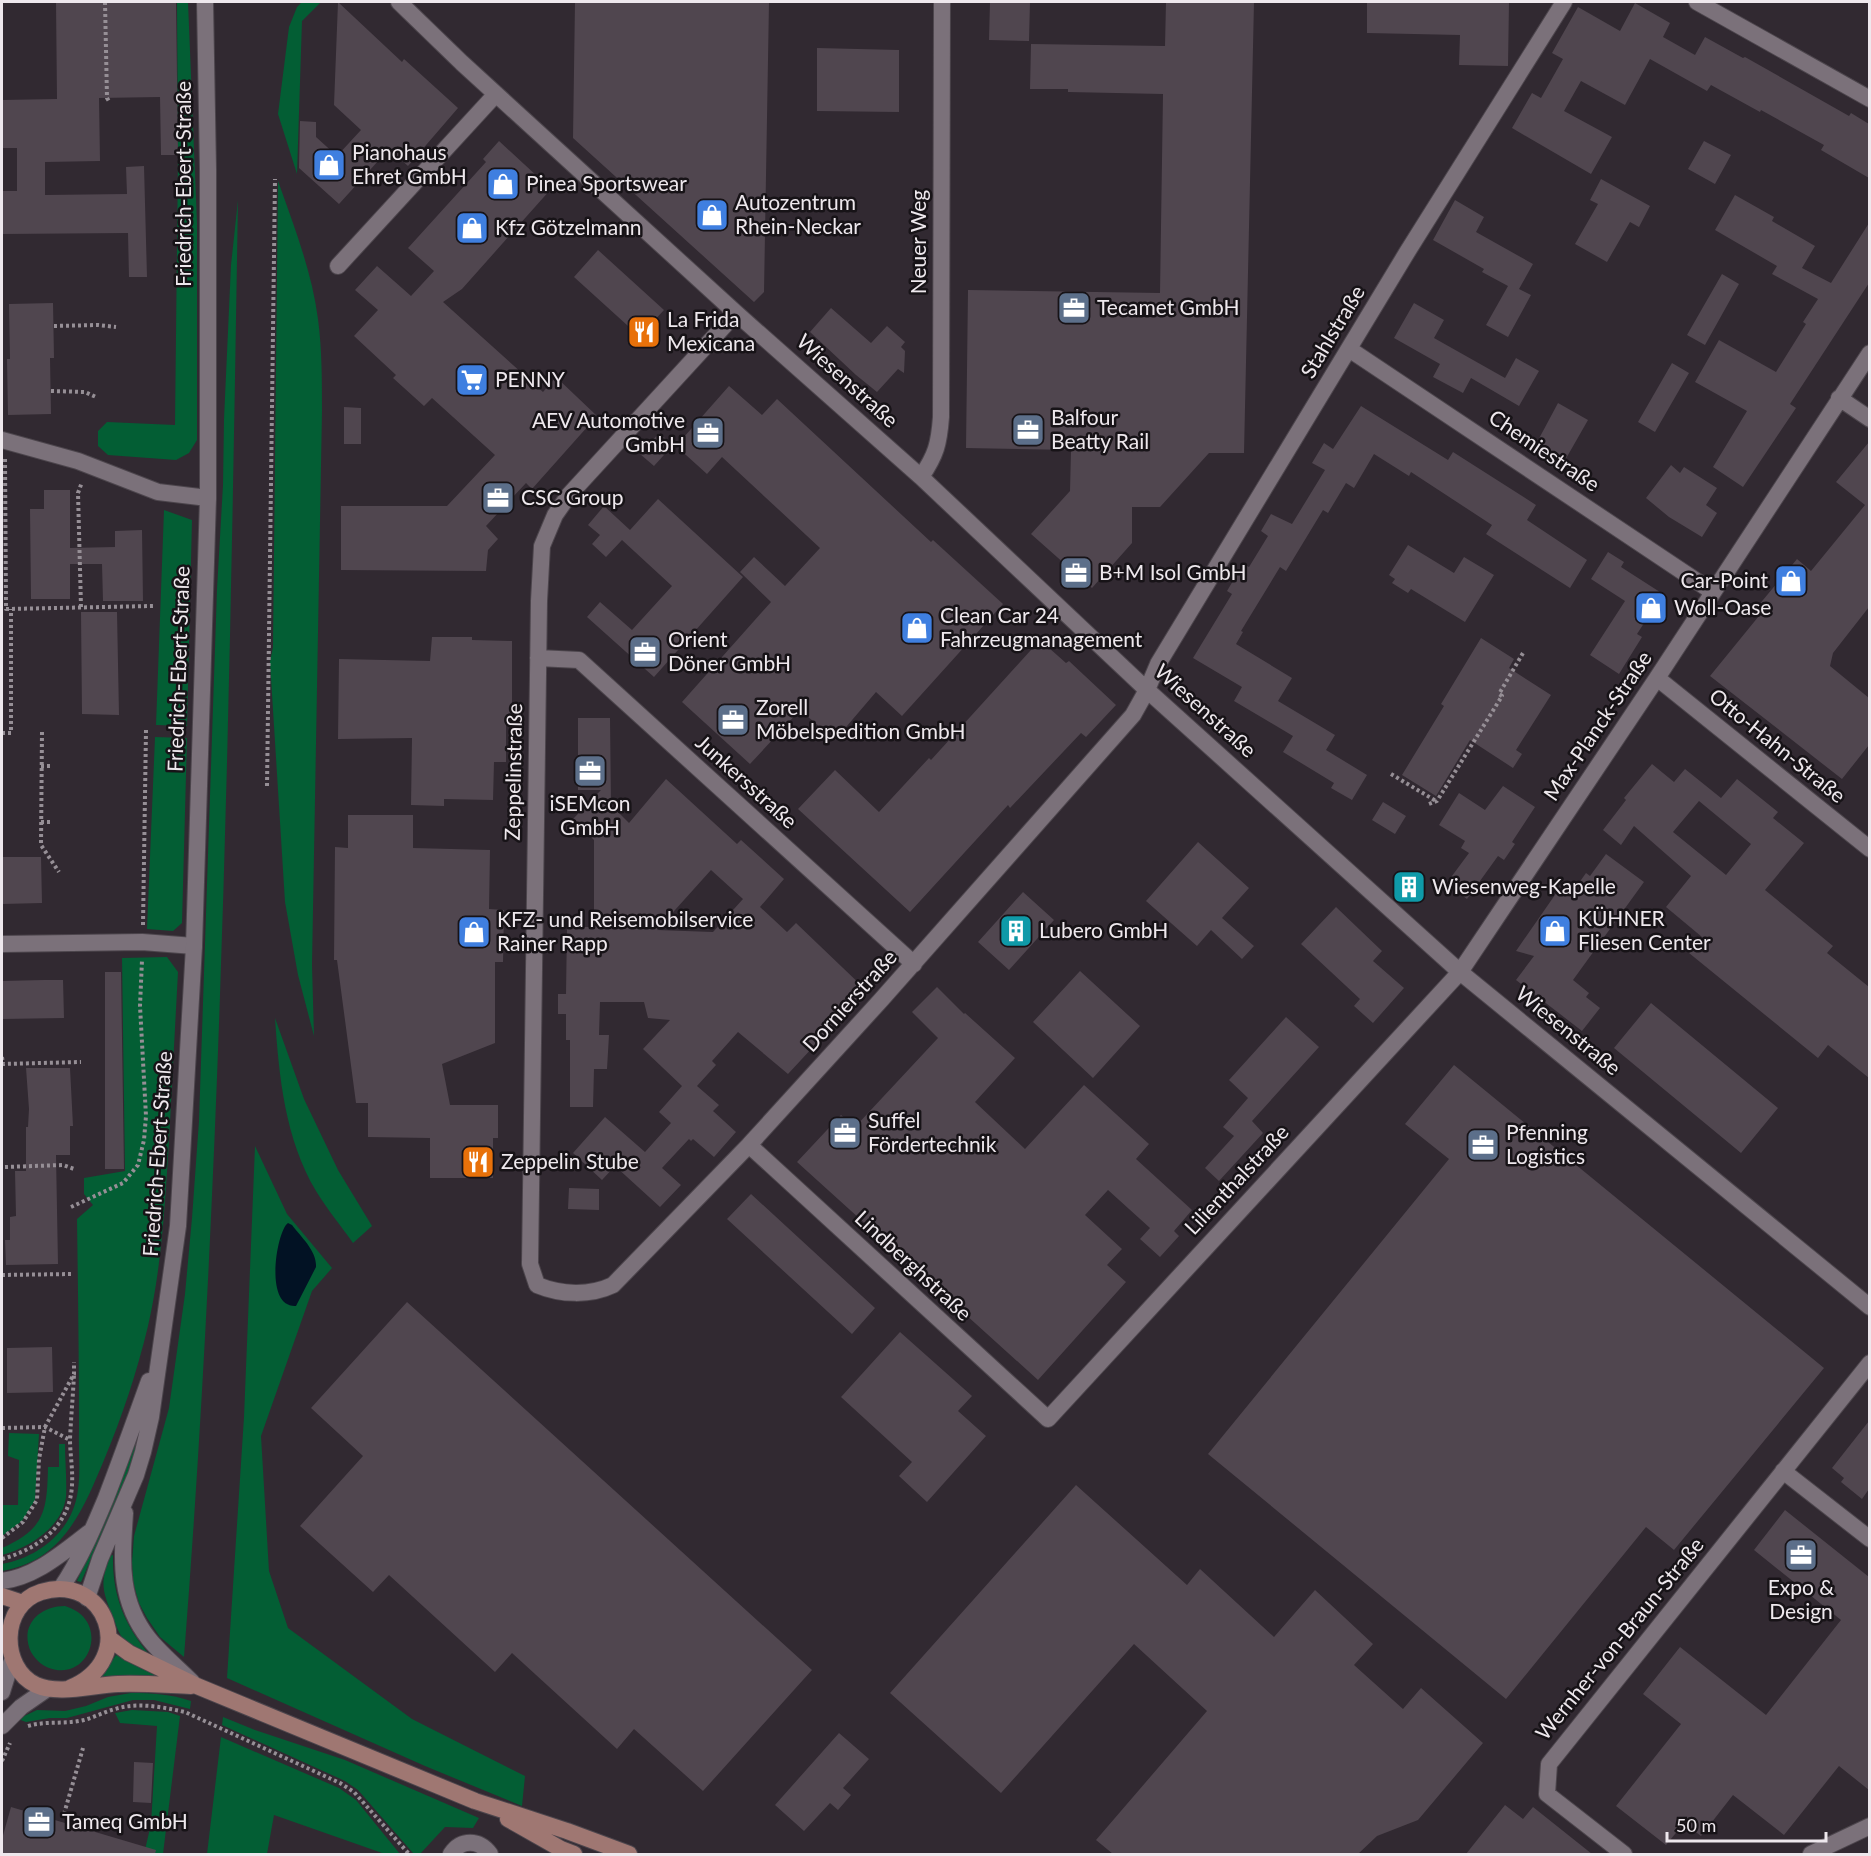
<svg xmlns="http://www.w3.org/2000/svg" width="1871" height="1856" viewBox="0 0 1871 1856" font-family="Lato,sans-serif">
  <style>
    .green { fill: #035e34 }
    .water { fill: #021224 }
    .building { fill: #50464f; fill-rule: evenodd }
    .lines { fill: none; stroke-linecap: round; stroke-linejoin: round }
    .minor-casing { stroke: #4c454c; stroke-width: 18 }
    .tertiary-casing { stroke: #4c454c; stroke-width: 18 }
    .secondary-casing { stroke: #4c454c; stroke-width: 18 }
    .path { stroke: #968f96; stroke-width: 4; stroke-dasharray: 3 3; stroke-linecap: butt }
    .minor { stroke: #7b717a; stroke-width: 16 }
    .tertiary { stroke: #7b717a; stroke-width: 16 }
    .secondary { stroke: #9f7772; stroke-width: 16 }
    .labels { text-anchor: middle; stroke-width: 5; stroke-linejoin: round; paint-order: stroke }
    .poi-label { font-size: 21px; fill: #eee8ed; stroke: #171317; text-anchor: start }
    .street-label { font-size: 21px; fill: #eee8ed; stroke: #171317 }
  </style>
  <rect width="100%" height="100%" fill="#312931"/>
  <path class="green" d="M177 2H188L197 223V440L189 453 176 460 108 455 98 446V431L107 422 175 425 178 155Z
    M302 2H321L302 21 297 174 278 114 289 27 297 7Z
    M278 181C294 226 312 272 318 319 322 349 322 380 322 411L312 965 314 1036 298 975 285 902 270 662 273 647Z
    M238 200C230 686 222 1172 184 1657L160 1637 147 1618 139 1603 133 1582 132 1562 134 1536 169 1408 185 1294 192 1218 199 1121 217 589 223 485 224 419 231 265Z
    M164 510 192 520 187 726 156 725Z
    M155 737 187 738 182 923 173 931 147 929Z
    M167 957 178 972C175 1028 172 1084 169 1141 165 1203 162 1265 148 1326 137 1372 122 1417 104 1460 83 1510 63 1561 2 1571V1564C31 1559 60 1540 72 1512 83 1488 78 1456 79 1430 79 1360 78 1290 77 1219L93 1205 84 1194V1178L125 1171 122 958Z
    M275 1018 304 1099 338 1170 372 1226 353 1243C341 1226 327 1209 316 1191 285 1139 279 1077 275 1018Z
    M255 1146 287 1214 332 1268 312 1291 261 1436 269 1571 288 1628 412 1719 525 1776 522 1806 425 1766 227 1678 244 1417Z
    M142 1425 131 1467 81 1582 77 1581C100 1530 124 1480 140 1426Z
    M9 1433 39 1434 35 1500 22 1521 2 1536V1505H18L19 1460 8 1456Z
    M59 1444H65C65 1462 67 1480 66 1497 62 1528 28 1548 2 1555V1548C45 1529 47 1511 48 1467H59Z
    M113 1555C112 1594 124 1625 149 1654 143 1651 133 1649 128 1644 119 1637 116 1624 112 1615 102 1589 100 1583 110 1556Z
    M65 1606C112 1620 90 1683 49 1668 41 1665 35 1659 31 1652 19 1626 39 1606 65 1606Z
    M116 1655 157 1674V1676L100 1678Z
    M131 1693C152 1693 171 1694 191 1701L190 1709 154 1700H133L67 1718H50L26 1722 18 1719 37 1710 65 1711 86 1706 108 1697Z
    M132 1710 168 1712 180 1716 163 1854H144L151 1824 157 1726 120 1723 115 1713Z
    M223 1717 255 1730 345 1760 479 1818 473 1828 445 1827 420 1854 413 1853 358 1790 345 1781 222 1725Z
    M221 1737 339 1788 356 1800 400 1854H385L274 1815 267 1854H207Z"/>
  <path class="water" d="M288 1223 292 1225C301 1237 317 1251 316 1267L296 1306C263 1308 277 1230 288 1223Z"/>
  <path class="building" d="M56 2H176L178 155H161L160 97 99 98 100 161 45 162V195L127 194 126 167 144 166 147 277H129L128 233 2 234V191H17V148H2V100L57 99Z
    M338 2 402 62 404 59 458 108 408 166 389 149 339 204 299 168 300 121 316 122V137L337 156 361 130 334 105Z
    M575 2H769L764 292 754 302 573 138Z
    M990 2H1030L1029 41 989 40Z
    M1166 2H1254L1244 453H1209L1160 507H1132V543L1092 588 1031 534 1070 491 1071 450 966 448 968 290 1160 293 1163 94 1068 92V89H1030L1031 44 1165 46Z
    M1367 2H1509L1508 66 1459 65 1460 35 1367 33Z
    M1635 3 1670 23 1663 37 1695 55 1705 37 1743 58 1745 57 1849 116 1851 113 1869 124V178L1821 150 1824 145 1761 110 1760 112 1711 85 1707 91 1650 59 1625 105 1581 81 1564 111 1612 137 1591 174 1512 128 1532 93 1541 98 1563 59 1552 53 1578 7 1620 31Z
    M817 48 899 50V112L817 111Z
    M499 141 551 189 462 289 443 302 543 392 556 377 597 416 532 489 526 483 486 526 498 539 488 550 486 571 341 570V506H447L495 455 432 398 424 406 393 378 396 375 354 336 378 310 355 290 377 266 411 296 434 271 408 248 486 162 483 159Z
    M1704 141 1731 155 1715 184 1688 169Z
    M1601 179 1650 206 1639 227 1630 222 1607 262 1575 244 1598 204 1590 200Z
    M1735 195 1774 217 1772 221 1815 246 1802 268 1831 283 1869 223V283L1790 404 1796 408 1743 487 1713 467 1747 411 1695 382 1719 340 1776 372 1806 324 1803 322 1818 299 1772 274 1777 266 1715 230Z
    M1455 200 1484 217 1476 232 1533 264 1519 289 1531 295 1508 337 1486 325 1508 286 1482 272 1484 269 1433 240Z
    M598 250 664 310 651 324 660 333 649 345 574 277Z
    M1722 274 1739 284 1705 345 1687 335Z
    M53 303 54 358H50L51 414 8 415 7 359H10L9 304Z
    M1414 303 1444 320 1434 338 1505 378 1516 358 1539 371 1519 406 1471 378 1463 393 1433 377 1440 364 1394 338Z
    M831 308 871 343 887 326 905 342 901 347 905 351 904 373 898 369 877 392 856 375 810 332Z
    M1672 363 1689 373 1655 432 1638 422Z
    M729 386 762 415 777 399 931 542 933 540 1003 604 902 716 876 692 835 740 800 710 750 764 682 702 771 602 740 572 754 557 785 586 820 548 722 457 707 474 676 446Z
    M1558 403 1588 420 1564 462 1535 446Z
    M1361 406 1448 460 1453 452 1536 505 1527 520 1587 560 1570 588 1486 534 1492 525 1411 472 1409 476 1374 454 1354 488 1346 483 1328 513 1323 510 1286 571 1280 567 1241 631 1243 632 1236 644 1292 678 1278 701 1335 735 1326 750 1367 775 1352 800 1331 788 1334 783 1283 752 1293 736 1234 701 1242 687 1193 658 1232 594 1227 591 1243 564 1249 567 1268 536 1261 531 1271 514 1292 524 1325 470 1312 463 1324 443 1333 449Z
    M344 407 361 408V444H344Z
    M659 433 673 445 654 466 640 454Z
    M1869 442V607L1833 653 1830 666 1869 698V745L1842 779 1710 676 1763 611 1758 606 1797 559 1811 571 1865 505 1836 482Z
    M1671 465 1680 473 1684 467 1717 488 1706 505 1717 513 1702 537 1669 517 1646 498Z
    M44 490H70V548L115 547V531L142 530 143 601H103L102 564H70V599H31L30 509H44Z
    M658 499 743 577 654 677 587 617 600 602 632 630 672 586 622 540 606 557 592 544 600 535 588 525 604 506 630 530Z
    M1408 545 1454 573 1464 557 1494 575 1465 622 1411 589 1408 593 1392 583 1395 579 1389 575Z
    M1608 552 1624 562 1621 567 1663 594 1637 634 1642 637 1619 674 1590 655 1625 601 1591 579Z
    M81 612H117L119 715 82 714Z
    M432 637H472V640L512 641V719H506V762H494L493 800 444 799V806L411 805 412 738 338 739 339 659 430 661Z
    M1481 638 1514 659 1509 668 1551 695 1516 750 1522 754 1513 768 1470 740 1436 796 1402 775 1444 706 1441 704Z
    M1040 640 1066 663 1069 661 1116 705 1086 737 1081 733 1010 808 1008 805 910 912 798 809 835 770 879 812 929 758 931 760Z
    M578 718H610L611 805 629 823 666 779 737 844 741 840 784 879 760 907 787 932 796 923 866 990 788 1074 738 1032 712 1061 716 1065 697 1086 719 1105 713 1111 736 1132 714 1157 693 1139 691 1141 689 1139 662 1168 681 1185 660 1207 615 1166 602 1180 573 1153 605 1117 645 1152 671 1123 659 1112 682 1086 643 1049 670 1020 648 1018 644 1002H600L599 1035H609L607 1069H594L593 1107H570V1040H566V1014H558V994H566L567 927H594V840L573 819 601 790H578ZM711 870 743 899 713 932 657 930Z
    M1652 764 1674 782 1685 769 1721 798 1737 779 1778 812 1773 818 1804 843 1765 890 1833 946 1827 953 1869 987V1078L1828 1045 1818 1058 1689 953 1702 937 1666 907 1691 876 1634 826 1621 845 1603 830 1626 800 1624 798ZM1699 801 1751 844 1726 875 1673 832Z
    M1503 786 1535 807 1512 842 1515 844 1504 860 1498 856 1467 899 1446 884 1469 853 1461 848 1465 841 1439 825 1459 793 1485 810Z
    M1383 802 1406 816 1395 834 1372 820Z
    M348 815H413V848L490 850 489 909 504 910 503 962H495V1043L442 1064 450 1105H498V1138H493V1178H430V1138L368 1137V1103H356L337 960H334L335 847 348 848Z
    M1198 842 1249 888 1222 918 1254 946 1242 959 1211 930 1197 946 1146 901Z
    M1606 854 1644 882 1573 980 1589 993 1586 997 1600 1008 1582 1031 1516 980 1534 956 1516 951 1557 892 1562 896 1571 884 1576 887 1586 873 1590 876Z
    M2 857H41L42 903 2 904Z
    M1023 892 1054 920 1009 970 978 942Z
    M1336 907 1382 951 1373 961 1404 988 1373 1023 1354 1006 1360 999 1301 944Z
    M1080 971 1140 1026 1093 1078 1033 1022Z
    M105 972H121L124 1169H105Z
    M44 980H63L64 1018 2 1019V981Z
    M937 987 964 1014 965 1013 1015 1058 975 1102 1025 1149 1084 1085 1149 1144 1136 1159 1192 1210 1174 1231 1179 1236 1160 1257 1140 1239 1150 1228 1108 1190 1085 1215 1122 1249 1107 1265 1126 1282 1038 1380 797 1162 841 1115 855 1127 938 1038 912 1012Z
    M1651 1003 1778 1108 1741 1153 1614 1048Z
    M1286 1017 1319 1047 1252 1121 1263 1133 1219 1181 1205 1168 1234 1136 1223 1127 1248 1098 1229 1080Z
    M1454 1065 1824 1368 1674 1550 1646 1527 1506 1699 1208 1454 1449 1159 1405 1124Z
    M26 1068H70L73 1126H70V1155H56L58 1264 6 1265 5 1240H10V1217L16 1216 15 1171H26V1127H28L29 1109Z
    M569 1188 599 1189V1210L568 1209Z
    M751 1194 875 1308 852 1334 727 1219Z
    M407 1302 812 1670 703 1791 634 1729 617 1749 512 1653 495 1672 389 1575 373 1592 300 1526 363 1456 311 1408Z
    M900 1332 972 1396 958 1411 986 1436 927 1502 899 1476 912 1462 841 1397Z
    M52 1347 53 1392 7 1393V1348Z
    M1869 1421V1489L1862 1499 1841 1482 1844 1478 1832 1468Z
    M1076 1485 1187 1585 1200 1569 1274 1637 1315 1590 1373 1644 1354 1665 1403 1709 1421 1688 1483 1743 1418 1820 1377 1836 1358 1854H1113L1096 1840 1207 1711 1134 1644 1001 1793 890 1693Z
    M1785 1510 1869 1577V1790L1839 1766 1784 1835 1733 1795 1701 1836 1684 1823 1666 1845 1616 1806 1681 1724 1643 1694 1680 1647 1766 1715 1841 1620 1754 1550Z
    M839 1733 869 1759 843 1788 851 1795 838 1810 830 1803 804 1831 775 1805Z
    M134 1762 153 1763 151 1803 133 1802Z
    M1505 1805 1523 1819 1533 1807 1592 1854H1466Z
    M11 1807 156 1850 155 1854H2V1839Z"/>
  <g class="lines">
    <g class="minor-casing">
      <path id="minor" d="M399 2 462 63 736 313 921 477 1147 690 1460 972 1870 1307
        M1697 2 1870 99
        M338 266 496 94
        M736 313 569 495 555 515 542 546 539 601 530 1264 537 1285C561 1295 590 1296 613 1285L749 1145 881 1000 1133 715 1147 690 1158 664 1406 254 1564 2
        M1349 349 1713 592
        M1839 398 1870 419
        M2 440 78 461 158 492 208 498
        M921 477C936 455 939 444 941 417L942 2
        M538 658 579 660 914 964
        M1657 678 1870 849
        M2 944 142 942 194 946
        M749 1145 1048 1419 1460 972 1657 678 1870 353
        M1783 1471 1870 1539
        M2 1692 11 1663
        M2 1726 21 1707 47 1689
        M451 1854C461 1839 479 1839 490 1854
        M1624 1854 1547 1794 1549 1764 1870 1363
        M1811 1854 1870 1826"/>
    </g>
    <g class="tertiary-casing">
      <path id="tertiary" d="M125 1513C122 1560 118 1600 149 1639 161 1654 178 1668 192 1682
        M2 1581C36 1577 63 1552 90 1532
        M61 1588C80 1560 93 1529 106 1498 121 1459 135 1420 149 1381
        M87 1598 100 1559 136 1475 143 1452 151 1417 178 1226 194 946 208 498V169L205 2"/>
    </g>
    <g class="secondary-casing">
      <path id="secondary" d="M2 1596 20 1602
        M110 1639 129 1653 197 1686 475 1801 567 1831 629 1854
        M70 1688C140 1659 105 1572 41 1592 0 1605 0 1668 36 1685 58 1695 93 1685 118 1684 142 1683 166 1685 191 1686
        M508 1819 561 1849 574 1854"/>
    </g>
    <path class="path" d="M105 2 107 98 110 103
      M54 326 98 325 116 327
      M51 391 85 392 96 397
      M5 459 6 609 153 606
      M81 607 78 493 82 482
      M42 732 41 845 59 872
      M2 733H11V609
      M41 766H50
      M1391 774 1436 801
      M267 786 275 179
      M1429 804 1437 801 1502 696 1499 694 1523 653
      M41 822H50
      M143 925 146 730
      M2 1057 3 1064 81 1062
      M5 1167 63 1165 74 1169
      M71 1207 123 1183 138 1165 144 1140 146 1116 140 1006 142 960
      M2 1275 72 1274
      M2 1428 45 1427 70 1440
      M2 1538 23 1522 37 1500 39 1459 45 1427 74 1374V1362
      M2 1559C38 1549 70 1526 72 1485 73 1469 70 1454 70 1439 71 1417 73 1396 74 1374
      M28 1726C45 1721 62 1724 79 1721 92 1719 103 1712 115 1709 139 1702 162 1707 185 1712L340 1783 354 1792 409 1854
      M2 1761 10 1743
      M64 1814 83 1748"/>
    <use href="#minor" class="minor"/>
    <use href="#tertiary" class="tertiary"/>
    <use href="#secondary" class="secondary"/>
  </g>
  <defs>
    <g id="shop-square" transform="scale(1.725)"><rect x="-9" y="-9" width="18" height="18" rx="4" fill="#3f7fe0" stroke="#171317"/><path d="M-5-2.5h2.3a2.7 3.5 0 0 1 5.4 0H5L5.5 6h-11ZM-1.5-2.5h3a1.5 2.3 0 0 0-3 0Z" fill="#fff"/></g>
    <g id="office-square" transform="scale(1.725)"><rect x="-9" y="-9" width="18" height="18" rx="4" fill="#5c6f8a" stroke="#171317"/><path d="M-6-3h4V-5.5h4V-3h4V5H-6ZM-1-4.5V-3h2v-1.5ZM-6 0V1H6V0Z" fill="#fff"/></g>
    <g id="restaurant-square" transform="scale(1.725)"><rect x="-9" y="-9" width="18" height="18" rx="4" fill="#e8710a" stroke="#171317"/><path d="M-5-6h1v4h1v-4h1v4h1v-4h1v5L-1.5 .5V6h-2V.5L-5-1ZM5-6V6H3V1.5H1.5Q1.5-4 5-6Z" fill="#fff"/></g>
    <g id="supermarket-square" transform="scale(1.725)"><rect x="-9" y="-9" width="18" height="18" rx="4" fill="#3f7fe0" stroke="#171317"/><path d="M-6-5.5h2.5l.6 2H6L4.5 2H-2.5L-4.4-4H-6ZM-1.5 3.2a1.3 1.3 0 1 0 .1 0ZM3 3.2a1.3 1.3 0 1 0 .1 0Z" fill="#fff"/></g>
    <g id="building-square" transform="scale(1.725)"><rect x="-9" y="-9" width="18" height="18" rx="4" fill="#0f9aa8" stroke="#171317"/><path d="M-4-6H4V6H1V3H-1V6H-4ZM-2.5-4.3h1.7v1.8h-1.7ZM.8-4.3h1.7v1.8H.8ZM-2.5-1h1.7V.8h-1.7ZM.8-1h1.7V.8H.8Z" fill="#fff"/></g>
  </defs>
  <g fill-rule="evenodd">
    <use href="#shop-square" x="329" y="165"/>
    <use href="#shop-square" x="503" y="184"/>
    <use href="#shop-square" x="712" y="215"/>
    <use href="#shop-square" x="472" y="228"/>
    <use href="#office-square" x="1074" y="308"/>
    <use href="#restaurant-square" x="644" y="332"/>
    <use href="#supermarket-square" x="472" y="380"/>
    <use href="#office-square" x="1028" y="430"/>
    <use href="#office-square" x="708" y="433"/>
    <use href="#office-square" x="498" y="498"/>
    <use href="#office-square" x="1076" y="573"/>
    <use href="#shop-square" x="1791" y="581"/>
    <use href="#shop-square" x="1651" y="608"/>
    <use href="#shop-square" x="917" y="628"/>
    <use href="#office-square" x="645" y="652"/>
    <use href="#office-square" x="733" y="720"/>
    <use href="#office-square" x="590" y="771"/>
    <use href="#building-square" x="1409" y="887"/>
    <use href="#building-square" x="1016" y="931"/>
    <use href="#shop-square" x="1555" y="931"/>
    <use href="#shop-square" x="474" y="932"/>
    <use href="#office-square" x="845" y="1133"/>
    <use href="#office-square" x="1483" y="1145"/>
    <use href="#restaurant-square" x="478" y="1162"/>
    <use href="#office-square" x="1801" y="1555"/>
    <use href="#office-square" x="39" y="1822"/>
  </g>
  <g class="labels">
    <g class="poi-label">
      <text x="352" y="160">Pianohaus<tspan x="352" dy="24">Ehret GmbH</tspan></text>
      <text x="526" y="191">Pinea Sportswear</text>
      <text x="735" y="210">Autozentrum<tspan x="735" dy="24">Rhein-Neckar</tspan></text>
      <text x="495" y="235">Kfz Götzelmann</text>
      <text x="1097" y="315">Tecamet GmbH</text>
      <text x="667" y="327">La Frida<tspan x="667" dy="24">Mexicana</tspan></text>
      <text x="495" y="387">PENNY</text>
      <text x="1051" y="425">Balfour<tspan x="1051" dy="24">Beatty Rail</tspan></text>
      <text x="685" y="428" text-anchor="end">AEV Automotive<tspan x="685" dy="24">GmbH</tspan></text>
      <text x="521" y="505">CSC Group</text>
      <text x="1099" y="580">B+M Isol GmbH</text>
      <text x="1768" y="588" text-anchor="end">Car-Point</text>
      <text x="1674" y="615">Woll-Oase</text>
      <text x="940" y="623">Clean Car 24<tspan x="940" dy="24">Fahrzeugmanagement</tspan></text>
      <text x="668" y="647">Orient<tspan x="668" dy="24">Döner GmbH</tspan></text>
      <text x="756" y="715">Zorell<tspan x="756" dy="24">Möbelspedition GmbH</tspan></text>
      <text x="590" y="811" text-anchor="middle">iSEMcon<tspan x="590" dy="24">GmbH</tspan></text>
      <text x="1432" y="894">Wiesenweg-Kapelle</text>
      <text x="1578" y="926">KÜHNER<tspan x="1578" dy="24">Fliesen Center</tspan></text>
      <text x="497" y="927">KFZ- und Reisemobilservice<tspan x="497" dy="24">Rainer Rapp</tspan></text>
      <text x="1039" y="938">Lubero GmbH</text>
      <text x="868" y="1128">Suffel<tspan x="868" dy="24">Fördertechnik</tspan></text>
      <text x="1506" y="1140">Pfenning<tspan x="1506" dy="24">Logistics</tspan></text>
      <text x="501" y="1169">Zeppelin Stube</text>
      <text x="1801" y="1595" text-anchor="middle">Expo &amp;<tspan x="1801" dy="24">Design</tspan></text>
      <text x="62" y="1829">Tameq GmbH</text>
    </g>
    <g class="street-label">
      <text transform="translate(184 184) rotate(-90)" y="7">Friedrich-Ebert-Straße</text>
      <text transform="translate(919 242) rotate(-90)" y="7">Neuer Weg</text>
      <text transform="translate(1333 332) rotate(-59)" y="7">Stahlstraße</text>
      <text transform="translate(847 381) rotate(42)" y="7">Wiesenstraße</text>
      <text transform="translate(1544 451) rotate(34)" y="7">Chemiestraße</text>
      <text transform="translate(179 669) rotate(-88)" y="7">Friedrich-Ebert-Straße</text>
      <text transform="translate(1205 711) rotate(42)" y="7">Wiesenstraße</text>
      <text transform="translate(1598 726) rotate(-56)" y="7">Max-Planck-Straße</text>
      <text transform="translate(1777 746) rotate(39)" y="7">Otto-Hahn-Straße</text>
      <text transform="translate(514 772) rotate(-89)" y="7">Zeppelinstraße</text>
      <text transform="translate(746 782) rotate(42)" y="7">Junkersstraße</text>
      <text transform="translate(850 1001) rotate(-48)" y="7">Dornierstraße</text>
      <text transform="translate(1568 1031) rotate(39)" y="7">Wiesenstraße</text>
      <text transform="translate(158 1154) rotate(-86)" y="7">Friedrich-Ebert-Straße</text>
      <text transform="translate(1237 1180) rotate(-47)" y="7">Lilienthalstraße</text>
      <text transform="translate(913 1266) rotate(43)" y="7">Lindberghstraße</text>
      <text transform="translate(1620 1639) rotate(-51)" y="7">Wernher-von-Braun-Straße</text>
    </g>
  </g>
  <rect width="1871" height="1856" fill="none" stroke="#eee8ed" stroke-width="6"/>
  <path d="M1667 1832v9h159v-9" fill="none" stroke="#eee8ed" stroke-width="3"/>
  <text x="1676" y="1832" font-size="18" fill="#eee8ed" stroke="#171317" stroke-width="4.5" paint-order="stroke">50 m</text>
</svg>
